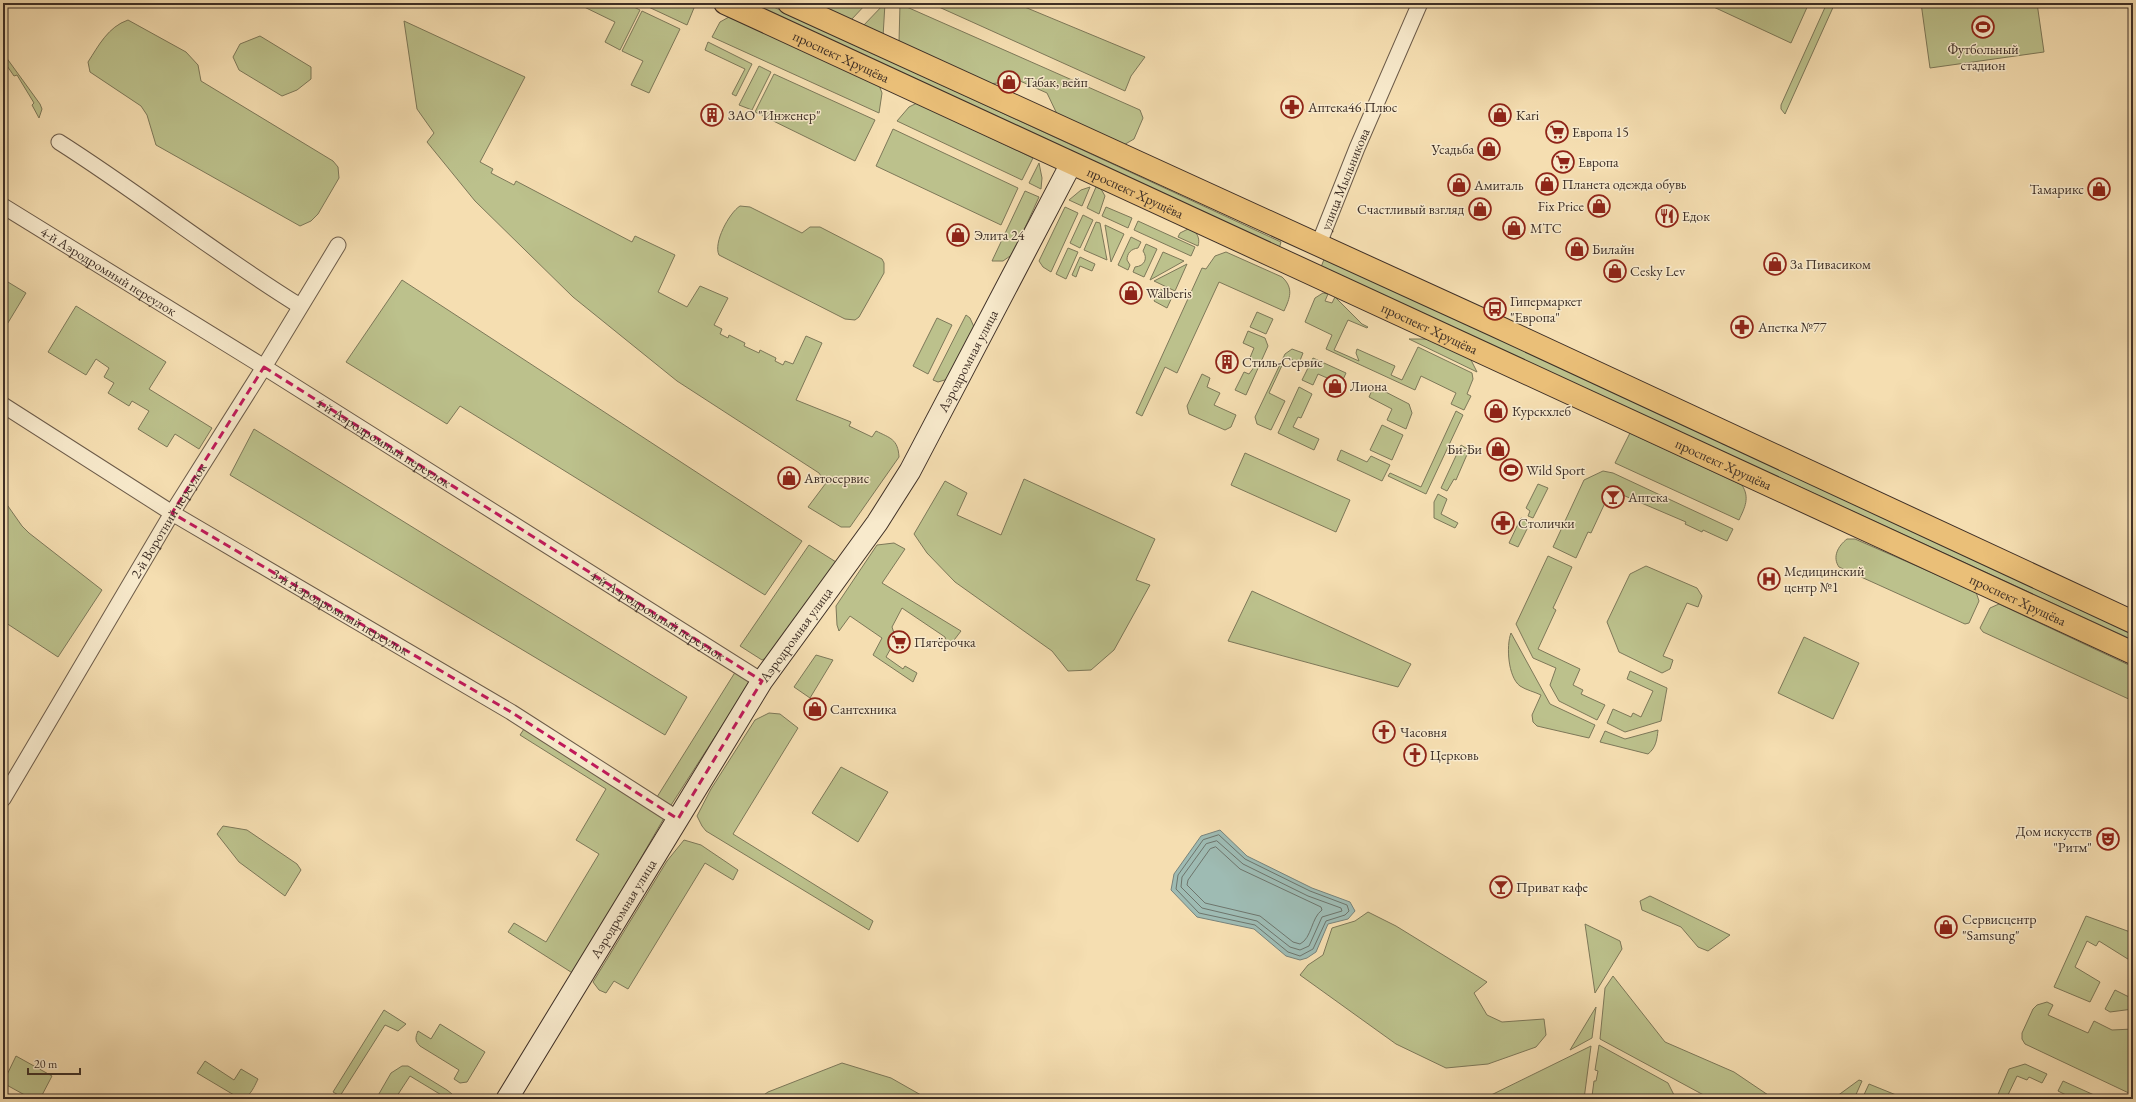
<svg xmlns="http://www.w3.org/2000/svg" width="2136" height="1102" viewBox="0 0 2136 1102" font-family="'EB Garamond',serif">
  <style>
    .green { fill: #bcc18c; stroke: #7d7859 }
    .water { fill: #9ebbb3; stroke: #78837b }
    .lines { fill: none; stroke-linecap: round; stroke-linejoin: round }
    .shore { stroke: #6e756c; stroke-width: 1 }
    .street-casing { stroke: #6c5b49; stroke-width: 17 }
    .secondary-casing { stroke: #3e2f26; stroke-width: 23 }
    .primary-casing { stroke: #3e2f26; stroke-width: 24 }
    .street { stroke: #f8eacc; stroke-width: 15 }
    .secondary { stroke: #f8eacc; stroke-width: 21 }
    .primary { stroke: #eabf78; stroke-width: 22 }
    .marked { fill: none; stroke: #c2185b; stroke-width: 3; stroke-dasharray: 8 5; stroke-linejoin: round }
    .labels { text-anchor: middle; stroke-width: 3; stroke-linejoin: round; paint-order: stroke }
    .poi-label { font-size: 14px; fill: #3e2f26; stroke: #f8eacc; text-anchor: start }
    .street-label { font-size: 14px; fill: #3e2f26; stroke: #f8eacc }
  </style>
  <rect width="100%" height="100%" fill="#f5deb1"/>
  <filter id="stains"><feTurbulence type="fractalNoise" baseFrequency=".005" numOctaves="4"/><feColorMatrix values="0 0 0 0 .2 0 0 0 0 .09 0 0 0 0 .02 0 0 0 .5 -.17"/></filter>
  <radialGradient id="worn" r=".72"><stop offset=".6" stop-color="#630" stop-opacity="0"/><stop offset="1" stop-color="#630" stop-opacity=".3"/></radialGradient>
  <path class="green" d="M576 3H626L640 10 620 50 605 42 615 22Z
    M640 3H696L687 25Z
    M745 3H765L1281 242 1279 249Z
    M815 3H867L851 20Z
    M885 3 883 37 862 27Z
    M930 3H1015L1145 57 1131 76 1125 91Z
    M1705 3H1809L1791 43Z
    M1827 3H1835L1785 114 1781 109V105Z
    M1921 3H2037L2044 52 1930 68Z
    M900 4 1140 110 1143 118 1134 139 1122 146 1057 114 1047 93 1002 73 998 83 988 84 899 42Z
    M642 11 680 29 649 93 631 85 643 61 622 51Z
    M729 17 879 85 882 93 879 113 712 37 720 22Z
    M128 20 186 52 198 65 201 81 333 161 338 167 339 178 318 214 311 221 300 226 156 145 147 115 141 106 90 72 88 62C99 45 108 27 128 20Z
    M404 21 525 77 480 162 493 169 491 173 514 185 516 181 632 242 635 236 675 255 658 292 687 307 700 286 728 298 714 325 722 329 720 334 728 338 729 335 745 343 744 346 759 353 760 350 776 358 775 361 783 365 785 361 793 364 806 336 822 343 796 400 851 422 849 426 872 437 876 431C890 438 898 439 899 457L850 527H841L808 507 826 483 819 473 677 381 573 297 475 201 427 142 434 133 417 109Z
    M260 36 311 67V79L297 90 282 96 239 70 233 57 240 44Z
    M708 42 752 64 736 96 732 94 745 69 705 50Z
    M3 53 40 104 42 109 39 118 32 105 34 103 17 75 14 76 3 60Z
    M759 66 771 72 752 110 739 105Z
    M774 74 875 120 855 161 755 112Z
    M917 103 1033 158 1022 180 897 121 909 107Z
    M893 129 1018 188 1001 225 876 166Z
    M1039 163 1042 178 1041 189 1029 183Z
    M1090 187 1082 206 1069 200 1081 190Z
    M1096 187 1101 189 1105 196 1099 214 1087 208Z
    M1025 191 1039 197 1013 254 1003 261H992Z
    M740 206 750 207 802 233 810 227H820L882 259 884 263V273L859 317 855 320 845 319 719 255C713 243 729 213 740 206Z
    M1065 207 1078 213 1051 272 1043 267 1039 261Z
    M1106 207 1132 218 1128 228 1102 216Z
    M1083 215 1093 220 1080 248 1070 243Z
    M1138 221 1195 247 1191 256 1134 230Z
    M1096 222 1100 223 1107 260 1084 250Z
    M1105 225 1124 234 1111 262Z
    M1188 229H1193C1198 235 1200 239 1198 246L1178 237 1180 233Z
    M1131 237 1141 242 1138 248C1131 249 1127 253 1127 260L1130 265 1128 270 1118 265Z
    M1146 244 1157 249 1144 277 1133 272 1135 267C1145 266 1148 258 1143 251Z
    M1068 248 1078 252 1066 279 1056 274Z
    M1163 252 1184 261 1150 280Z
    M1226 252 1282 277C1294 288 1290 298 1284 311L1219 282 1177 373 1165 367 1142 416 1136 413 1202 268 1206 269 1215 256Z
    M1080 257 1095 264 1092 271 1080 266 1076 277 1072 275Z
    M1325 257 2133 629V640L1321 267Z
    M1187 264 1175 291 1154 281Z
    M3 279 26 293 3 331Z
    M402 280 802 541 765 595 460 406 447 424 346 362Z
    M1160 289 1173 295 1167 308 1154 301Z
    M1323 293 1328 294 1325 301 1332 303 1335 297 1362 324 1368 327 1367 328 1348 320 1334 350 1359 361 1356 353 1357 349 1395 366 1391 375 1402 380 1418 347 1472 373 1473 379 1467 394 1471 396 1464 410 1451 404 1456 393 1421 376 1415 390 1326 349 1332 335 1305 322 1315 298Z
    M76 306 166 362 149 389 212 428 199 449 175 434 167 447 138 429 149 411 132 401 129 406 108 393 114 383 104 377 109 368 96 359 86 375 48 352Z
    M1257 312 1273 319 1266 334 1250 327Z
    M966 315 970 318 974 327 948 379 938 382 933 380Z
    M937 318 952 325 928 374 913 366Z
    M1248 331 1265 338 1268 346 1246 395 1235 390 1244 372 1249 374 1255 366 1254 363 1249 360 1254 348 1243 343Z
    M1409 339H1431L1470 358 1477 372Z
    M1292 349 1303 353 1299 363 1286 357 1269 393 1285 401 1271 430 1257 424 1255 417 1285 354Z
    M1313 358 1346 373 1341 384 1318 374 1313 385 1302 380Z
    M1202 374 1210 378 1207 387 1220 393 1214 405 1236 415 1231 427 1225 430 1189 414 1187 406Z
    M1374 386 1409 404 1412 413 1406 429 1387 420 1392 409 1369 397Z
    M1299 387 1312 394 1301 418 1298 417 1293 427 1319 439 1314 450 1278 433Z
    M1456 411 1463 415 1426 494 1388 476 1390 473 1421 487Z
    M1382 425 1403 435 1392 460 1370 450Z
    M254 429 687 697 665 735 230 475Z
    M1630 433 1742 485C1750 498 1745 507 1739 520L1615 463Z
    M1461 445 1469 450 1456 480 1454 479 1447 491 1441 488Z
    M1341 450 1367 462 1371 456 1390 465 1382 481 1337 460Z
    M1245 453 1350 500 1336 532 1231 485Z
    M1603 471 1613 473 1733 529 1727 541 1703 530 1702 532 1685 524 1686 522 1611 490 1591 533 1588 532 1576 558 1553 547 1584 480Z
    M1024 479 1155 539 1136 580 1150 585 1114 650 1091 670 1068 671 1052 651 955 582 927 553 914 534 945 481 967 493 957 515 1001 535Z
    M1538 484 1548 488 1533 518 1528 516 1530 511 1526 508Z
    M1438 494 1447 499 1441 514 1458 523 1455 528 1434 518V502Z
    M3 499 22 526 29 533 102 590 58 657 3 621Z
    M1521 518 1530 523 1518 547 1509 543Z
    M1847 539H1855L1976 592 1979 601 1969 623 1965 624 1839 567C1832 557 1838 546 1847 539Z
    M894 543 905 549 882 583 961 631 948 648 945 637 902 608 892 627 896 639 886 657 903 669 905 666 917 673 913 682 873 655 882 638 850 616 839 631 837 625 836 606 877 545Z
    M809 545 836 562 772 655 762 660 740 646Z
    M1548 556 1572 567 1553 608 1556 610 1538 649 1580 669 1573 685 1583 690 1581 694 1605 705 1597 720 1559 701 1550 685 1556 668 1533 658 1516 624Z
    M1646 566 1697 588 1702 596 1698 607 1687 603 1663 656 1673 660 1670 669 1662 673 1619 652 1607 622 1630 574Z
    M1252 591 1411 664 1398 687 1228 641Z
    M1999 604 2133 667V701L1983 632 1980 628 1990 608Z
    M1511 633 1550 704 1595 725 1589 738 1537 726 1533 722 1532 715 1541 695C1535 692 1526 690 1520 686 1508 677 1506 646 1511 633Z
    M1804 637 1859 663 1833 719 1778 693Z
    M816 655 833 660 810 698 794 687Z
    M739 666 754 676 666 813 652 805Z
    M1630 671 1667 688 1661 721 1625 732 1607 723 1613 709 1631 717 1633 713 1641 717 1653 691 1627 679Z
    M769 713 780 714 798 728 733 834 873 921 869 930 706 831 702 826 697 816 711 789 755 720Z
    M524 729 664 818 574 974 508 932 514 923 546 942 599 854 576 840 606 789 520 735Z
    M1658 730C1657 739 1656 748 1648 754L1600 742 1605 731 1625 739Z
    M841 767 888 792 858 842 812 813Z
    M223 826 247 830 297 864 301 870 285 896 239 862 217 834Z
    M684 840 701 845 738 870 733 880 705 863 628 989 614 981 606 993 599 990 593 982 667 861Z
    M1650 896 1730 935 1708 951 1698 947 1681 927 1642 910 1640 901Z
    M1368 912 1396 926 1487 982 1474 993 1487 1015 1502 1022 1544 1019 1546 1035 1536 1047 1488 1064 1446 1068 1396 1044 1300 975 1308 965 1323 955 1332 928 1355 921Z
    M2086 916 2133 933V959L2131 961 2099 941 2096 946 2087 941 2075 967 2100 982 2090 1002 2054 987Z
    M1585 924 1620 941 1622 949 1595 993Z
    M1613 976 1665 1042 1734 1072 1774 1099H1711L1600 1039 1605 988Z
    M2115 990 2129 997 2130 995 2133 996V1009L2110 1012 2105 1009Z
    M2047 1002 2053 1005 2048 1015 2088 1033 2094 1021 2112 1030 2133 1029V1095L2025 1044 2022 1039V1033L2033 1009 2037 1005Z
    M1596 1007 1592 1038 1570 1050Z
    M384 1010 406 1024 398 1031 385 1025 340 1096 333 1092Z
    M440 1024 485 1052 467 1082 460 1083 454 1079 459 1070 420 1046C415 1041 415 1038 418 1031L431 1039Z
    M1599 1045 1668 1083 1676 1099H1595V1096H1592L1594 1081H1596L1598 1071 1595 1070Z
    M1591 1046 1584 1099H1483Z
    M16 1056 52 1076 40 1099H32L3 1083Z
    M205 1061 234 1080 241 1069 258 1079C254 1087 249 1100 239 1098L197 1073Z
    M842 1063 891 1078 928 1099H868L864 1097 831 1095 821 1099H758L768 1092Z
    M2025 1064 2047 1074 2042 1083 2029 1077 2027 1080 2017 1076 2006 1099H1996L2009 1069Z
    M402 1066H408L447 1090 452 1094 454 1099H441L443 1096 410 1076 395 1099H376L391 1073Z
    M1859 1080 1862 1081 1854 1099H1833Z
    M2063 1081 2103 1099H2074L2058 1091Z
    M1869 1084 1906 1099H1862Z"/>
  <path class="water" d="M1220 830 1247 856 1312 888 1350 902 1355 911 1348 919 1328 924 1316 952 1307 958 1300 960 1286 956 1254 929 1197 917 1171 890 1174 874 1201 836Z"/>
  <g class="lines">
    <path class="shore" d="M1219 835 1245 859 1310 891 1347 905 1349 911 1345 915 1326 921 1313 949 1300 956 1288 952 1255 925 1199 913 1176 889 1178 875 1203 840Z
      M1217 841 1243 864 1308 896 1341 908 1342 911 1322 917 1309 946 1300 950 1290 947 1257 921 1202 908 1181 887 1182 877 1206 844Z
      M1216 847 1240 869 1321 907 1322 910C1311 918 1312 938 1300 944L1293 942 1260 916 1205 903 1187 885 1188 880 1210 849Z"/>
    <g class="street-casing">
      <g id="street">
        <path d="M59 142C141 194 217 255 300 306"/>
        <path id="s1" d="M3 206 264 367 762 681"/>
        <path id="s2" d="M1318 246 1357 148 1420 3"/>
        <path id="s3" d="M3 405 172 513 511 712 678 819"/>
        <path id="s4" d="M3 799 172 513 264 367 338 245"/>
      </g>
    </g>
    <g class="secondary-casing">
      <g id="secondary">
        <path id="s5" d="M507 1099 762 681 877 523 910 471 1071 164"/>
      </g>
    </g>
    <g class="primary-casing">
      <g id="primary">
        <path id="s6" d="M725 3 2133 653"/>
        <path d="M789 3 1494 325 2133 622"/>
      </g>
    </g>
    <use href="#street" class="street"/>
    <use href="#secondary" class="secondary"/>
    <use href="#primary" class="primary"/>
  </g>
  <path class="marked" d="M264 367 762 681 678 819 511 712 172 513Z"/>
  <defs>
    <g id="stadium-ring" transform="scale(1.15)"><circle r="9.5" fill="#f8eacc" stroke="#8f2418" stroke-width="1.5"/><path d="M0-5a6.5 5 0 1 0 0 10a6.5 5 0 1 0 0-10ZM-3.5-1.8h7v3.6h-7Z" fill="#8f2418"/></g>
    <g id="shop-ring" transform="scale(1.15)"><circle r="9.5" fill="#f8eacc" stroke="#8f2418" stroke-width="1.5"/><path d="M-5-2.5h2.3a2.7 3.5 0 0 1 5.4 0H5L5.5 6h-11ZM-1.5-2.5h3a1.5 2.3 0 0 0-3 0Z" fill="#8f2418"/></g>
    <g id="pharmacy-ring" transform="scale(1.15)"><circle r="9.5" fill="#f8eacc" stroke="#8f2418" stroke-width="1.5"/><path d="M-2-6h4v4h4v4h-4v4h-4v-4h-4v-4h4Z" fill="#8f2418"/></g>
    <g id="building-ring" transform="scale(1.15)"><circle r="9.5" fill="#f8eacc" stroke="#8f2418" stroke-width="1.5"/><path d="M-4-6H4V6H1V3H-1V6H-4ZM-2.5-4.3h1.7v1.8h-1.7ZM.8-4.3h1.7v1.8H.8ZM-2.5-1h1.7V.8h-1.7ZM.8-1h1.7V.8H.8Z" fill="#8f2418"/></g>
    <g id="supermarket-ring" transform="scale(1.15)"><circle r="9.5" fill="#f8eacc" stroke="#8f2418" stroke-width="1.5"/><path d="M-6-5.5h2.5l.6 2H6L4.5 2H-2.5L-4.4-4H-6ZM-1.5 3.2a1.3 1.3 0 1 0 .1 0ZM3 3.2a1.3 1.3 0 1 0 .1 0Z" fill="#8f2418"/></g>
    <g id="restaurant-ring" transform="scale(1.15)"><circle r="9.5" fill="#f8eacc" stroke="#8f2418" stroke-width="1.5"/><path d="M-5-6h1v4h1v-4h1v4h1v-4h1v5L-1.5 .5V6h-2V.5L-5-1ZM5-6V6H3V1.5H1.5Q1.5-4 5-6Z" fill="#8f2418"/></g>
    <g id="bus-ring" transform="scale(1.15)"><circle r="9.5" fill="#f8eacc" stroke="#8f2418" stroke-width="1.5"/><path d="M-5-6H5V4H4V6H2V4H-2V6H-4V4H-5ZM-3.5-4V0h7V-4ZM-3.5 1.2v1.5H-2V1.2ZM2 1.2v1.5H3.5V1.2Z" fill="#8f2418"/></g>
    <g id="bar-ring" transform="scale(1.15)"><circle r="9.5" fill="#f8eacc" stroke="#8f2418" stroke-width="1.5"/><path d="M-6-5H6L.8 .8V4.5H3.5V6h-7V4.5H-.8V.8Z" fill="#8f2418"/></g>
    <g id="hospital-ring" transform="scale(1.15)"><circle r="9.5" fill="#f8eacc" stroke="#8f2418" stroke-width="1.5"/><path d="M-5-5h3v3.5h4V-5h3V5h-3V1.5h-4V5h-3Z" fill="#8f2418"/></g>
    <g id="church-ring" transform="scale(1.15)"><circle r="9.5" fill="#f8eacc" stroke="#8f2418" stroke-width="1.5"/><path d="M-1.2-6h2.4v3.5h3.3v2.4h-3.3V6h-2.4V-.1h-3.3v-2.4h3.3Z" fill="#8f2418"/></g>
    <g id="theatre-ring" transform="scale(1.15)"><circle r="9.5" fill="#f8eacc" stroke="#8f2418" stroke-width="1.5"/><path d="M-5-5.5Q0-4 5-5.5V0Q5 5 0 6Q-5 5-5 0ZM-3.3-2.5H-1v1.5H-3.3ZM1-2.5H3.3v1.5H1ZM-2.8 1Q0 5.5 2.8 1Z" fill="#8f2418"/></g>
  </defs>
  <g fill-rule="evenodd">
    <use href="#stadium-ring" x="1983" y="27"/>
    <use href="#shop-ring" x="1009" y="82"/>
    <use href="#pharmacy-ring" x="1292" y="107"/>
    <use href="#building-ring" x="712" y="115"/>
    <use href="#shop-ring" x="1500" y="115"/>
    <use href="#supermarket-ring" x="1557" y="132"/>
    <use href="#shop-ring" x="1489" y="149"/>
    <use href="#supermarket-ring" x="1563" y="162"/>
    <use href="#shop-ring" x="1547" y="184"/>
    <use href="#shop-ring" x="1459" y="185"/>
    <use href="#shop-ring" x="2099" y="189"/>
    <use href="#shop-ring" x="1599" y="206"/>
    <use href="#shop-ring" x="1480" y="209"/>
    <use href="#restaurant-ring" x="1667" y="216"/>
    <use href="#shop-ring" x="1514" y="228"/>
    <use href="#shop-ring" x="958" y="235"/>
    <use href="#shop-ring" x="1577" y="249"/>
    <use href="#shop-ring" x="1775" y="264"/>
    <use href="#shop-ring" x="1615" y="271"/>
    <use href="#shop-ring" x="1131" y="293"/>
    <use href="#bus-ring" x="1495" y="309"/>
    <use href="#pharmacy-ring" x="1742" y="327"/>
    <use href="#building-ring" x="1227" y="362"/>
    <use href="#shop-ring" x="1335" y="386"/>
    <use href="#shop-ring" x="1496" y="411"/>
    <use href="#shop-ring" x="1498" y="449"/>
    <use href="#stadium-ring" x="1511" y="470"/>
    <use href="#shop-ring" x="789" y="478"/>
    <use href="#bar-ring" x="1613" y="497"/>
    <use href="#pharmacy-ring" x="1503" y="523"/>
    <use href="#hospital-ring" x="1769" y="579"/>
    <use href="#supermarket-ring" x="899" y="642"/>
    <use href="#shop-ring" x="815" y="709"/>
    <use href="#church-ring" x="1384" y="732"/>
    <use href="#church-ring" x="1415" y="755"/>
    <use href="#theatre-ring" x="2108" y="839"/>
    <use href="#bar-ring" x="1501" y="887"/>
    <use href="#shop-ring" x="1946" y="927"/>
  </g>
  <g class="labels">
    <g class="poi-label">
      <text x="1983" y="54" text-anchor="middle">Футбольный<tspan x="1983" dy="16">стадион</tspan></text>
      <text x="1024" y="87">Табак, вейп</text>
      <text x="1308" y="112">Аптека46 Плюс</text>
      <text x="728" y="120">ЗАО "Инженер"</text>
      <text x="1516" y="120">Kari</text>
      <text x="1572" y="137">Европа 15</text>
      <text x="1474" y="154" text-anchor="end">Усадьба</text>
      <text x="1578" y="167">Европа</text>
      <text x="1562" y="189">Планета одежда обувь</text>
      <text x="1474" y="190">Амиталь</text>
      <text x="2084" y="194" text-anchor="end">Тамарикс</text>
      <text x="1584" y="211" text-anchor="end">Fix Price</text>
      <text x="1464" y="214" text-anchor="end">Счастливый взгляд</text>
      <text x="1682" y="221">Едок</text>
      <text x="1530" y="233">МТС</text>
      <text x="974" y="240">Элита 24</text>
      <text x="1592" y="254">Билайн</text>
      <text x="1790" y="269">За Пивасиком</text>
      <text x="1630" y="276">Cesky Lev</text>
      <text x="1146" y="298">Walberis</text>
      <text x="1510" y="306">Гипермаркет<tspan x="1510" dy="16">"Европа"</tspan></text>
      <text x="1758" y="332">Апетка №77</text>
      <text x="1242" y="367">Стиль-Сервис</text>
      <text x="1350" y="391">Лиона</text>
      <text x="1512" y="416">Курскхлеб</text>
      <text x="1482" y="454" text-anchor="end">Би-Би</text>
      <text x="1526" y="475">Wild Sport</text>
      <text x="804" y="483">Автосервис</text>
      <text x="1628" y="502">Аптека</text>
      <text x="1518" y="528">Столички</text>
      <text x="1784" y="576">Медицинский<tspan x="1784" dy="16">центр №1</tspan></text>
      <text x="914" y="647">Пятёрочка</text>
      <text x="830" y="714">Сантехника</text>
      <text x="1400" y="737">Часовня</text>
      <text x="1430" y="760">Церковь</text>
      <text x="2092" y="836" text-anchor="end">Дом искусств<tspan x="2092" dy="16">"Ритм"</tspan></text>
      <text x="1516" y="892">Приват кафе</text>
      <text x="1962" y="924">Сервисцентр<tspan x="1962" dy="16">"Samsung"</tspan></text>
    </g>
    <g class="street-label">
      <text dy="5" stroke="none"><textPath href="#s6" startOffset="128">проспект Хрущёва</textPath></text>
      <text dy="5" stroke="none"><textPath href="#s2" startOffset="72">улица Мыльникова</textPath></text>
      <text dy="5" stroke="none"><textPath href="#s6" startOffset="452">проспект Хрущёва</textPath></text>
      <text dy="5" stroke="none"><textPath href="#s1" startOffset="124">4-й Аэродромный переулок</textPath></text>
      <text dy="5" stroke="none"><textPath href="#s6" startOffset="776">проспект Хрущёва</textPath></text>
      <text dy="5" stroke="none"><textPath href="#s5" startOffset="871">Аэродромная улица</textPath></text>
      <text dy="5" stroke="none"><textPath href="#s1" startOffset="448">4-й Аэродромный переулок</textPath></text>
      <text dy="5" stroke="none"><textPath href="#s6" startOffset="1100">проспект Хрущёва</textPath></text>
      <text dy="5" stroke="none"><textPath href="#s4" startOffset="324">2-й Воротний переулок</textPath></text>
      <text dy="5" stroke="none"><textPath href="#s6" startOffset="1424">проспект Хрущёва</textPath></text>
      <text dy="5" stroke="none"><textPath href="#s3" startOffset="396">3-й Аэродромный переулок</textPath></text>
      <text dy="5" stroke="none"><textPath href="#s1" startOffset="772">4-й Аэродромный переулок</textPath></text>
      <text dy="5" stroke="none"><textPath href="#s5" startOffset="547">Аэродромная улица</textPath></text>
      <text dy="5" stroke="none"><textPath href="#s5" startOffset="223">Аэродромная улица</textPath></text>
    </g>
  </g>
  <rect width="2136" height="1102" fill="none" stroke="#f5deb1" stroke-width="16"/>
  <rect x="4" y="4" width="2128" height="1094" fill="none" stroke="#3e2f26" stroke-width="2"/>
  <rect x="8" y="8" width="2120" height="1086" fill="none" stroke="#3e2f26"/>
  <path d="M28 1068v6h52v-6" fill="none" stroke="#3e2f26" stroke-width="2"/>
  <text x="34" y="1068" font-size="12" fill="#3e2f26" stroke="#f8eacc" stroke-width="3" paint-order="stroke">20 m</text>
  <rect width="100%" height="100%" filter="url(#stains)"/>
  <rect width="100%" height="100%" fill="url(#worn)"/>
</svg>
